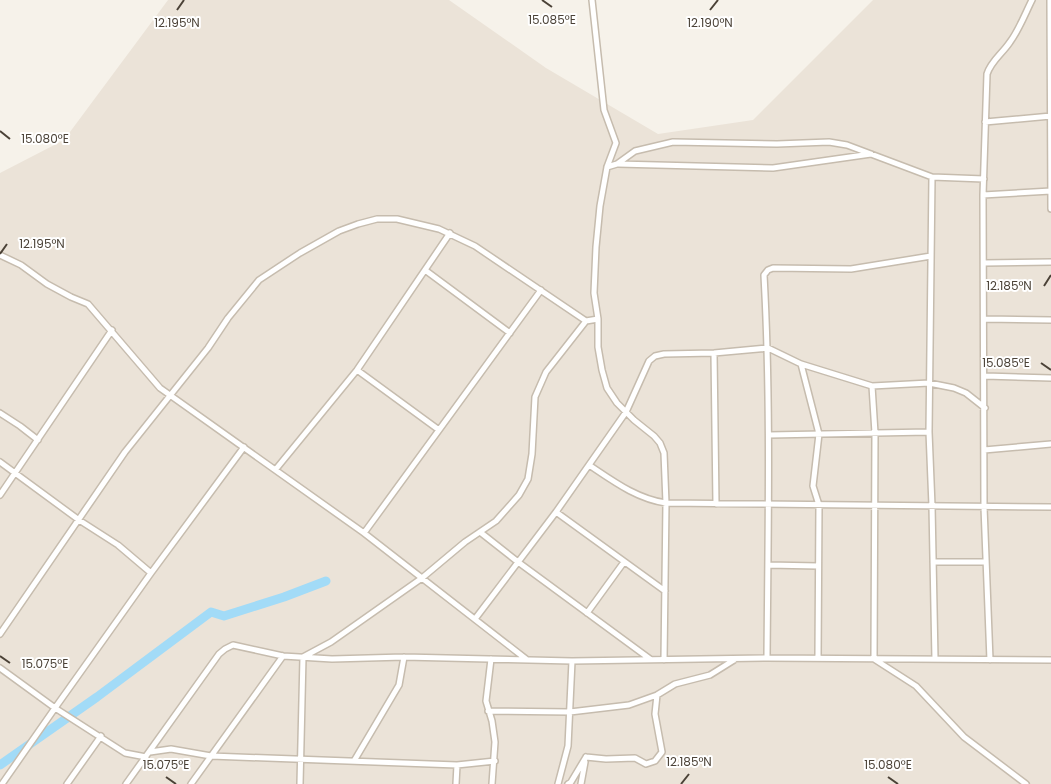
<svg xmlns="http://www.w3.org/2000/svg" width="1051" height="784" viewBox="0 0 1051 784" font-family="Poppins,sans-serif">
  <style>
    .residential { fill: #ebe3d8 }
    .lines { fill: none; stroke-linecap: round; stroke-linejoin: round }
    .river { stroke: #a2dbf7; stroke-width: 9 }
    .minor-casing { stroke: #c6bcae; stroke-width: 8 }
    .minor { stroke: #fff; stroke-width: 5 }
    .ticks { fill: none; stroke: #4b4237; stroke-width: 2 }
    .ticks-label { font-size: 12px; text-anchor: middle; fill: #4b4237; stroke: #fff; stroke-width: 4; stroke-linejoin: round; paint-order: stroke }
  </style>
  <rect width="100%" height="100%" fill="#f6f2ea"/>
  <path class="residential" d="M168 0H449L546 68 658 134 753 120 873 0H1051V784H0V173L64 140Z"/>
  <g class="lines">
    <path class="river" d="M0 765 97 697 211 612 224 616 284 597 326 581"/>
    <g class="minor-casing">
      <path id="minor" d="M592 0 604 110 616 143 607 167 600 206 596 247 594 293 598 319V347L602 370 607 388 617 403 634 420 654 436 660 443 664 453 666 503 664 660
        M1050 0 1051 209
        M985 122 1051 116
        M618 164 773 168 871 154
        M607 167 617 164 635 151 673 142 777 144 829 142 847 145 932 177
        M983 195 1051 191
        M0 255 21 265 47 284 71 297 88 304 160 388 364 533 526 659
        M984 263 1051 262
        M425 270 510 333
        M985 319 1051 320
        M714 353 716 504
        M801 364 819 434 813 486 819 505 818 658
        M357 370 439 430
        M985 376 1051 378
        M872 386 875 433 874 659 916 686 964 737 1026 784
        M0 413 20 426 38 440
        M769 435 929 432
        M984 450 1051 444
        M0 462 79 520 118 545 151 573
        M589 465C613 481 637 499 666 503L1051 507
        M276 469 357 370 450 233
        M0 495 112 330
        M556 512 665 591
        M480 532 518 562 650 659
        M364 533 541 290
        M933 562H986
        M768 565 818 566
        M587 613 624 562
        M475 619 556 512 626 412 649 361 655 356 664 354 714 353 768 348 801 364 872 386 929 383 954 388 966 393 985 408
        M0 634 125 452 208 348 228 318 259 280 300 253 339 231 358 224 377 219H397L439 229 475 246 586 321 598 319
        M767 658C768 530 771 403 764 275L768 270 773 268 851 269 931 256
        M491 659 486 701 492 721 495 742 492 784
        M935 659 932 506 929 432 932 177 984 179
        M990 660 984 507 983 195 987 74C991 61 1002 54 1010 42 1019 30 1025 14 1032 0
        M0 668 55 708 2 784
        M488 711 570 712 629 705 657 695 675 684 710 675 734 660
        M150 752 171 749 211 756 457 765 495 761
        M146 757 125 753 55 708 151 573 244 447
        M586 757 606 759 635 758 646 764 655 761 662 752 655 714 657 695
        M354 761 399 685 404 657
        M67 784 101 736
        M126 784 219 654 225 649 233 645 283 656 332 659 404 657 572 661 767 658 1051 660
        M191 784 283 656
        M300 784 303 657 331 642 422 578 465 542 496 521 519 495 528 479 532 454 535 397 546 372 586 321
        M456 784 457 765
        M558 784 568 746 572 661
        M568 784 571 782 586 757
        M581 784 585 762"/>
    </g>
    <use href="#minor" class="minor"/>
  </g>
  <path class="ticks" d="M542 0 552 7M177 10 184 0M710 10 718 0M0 131 10 139M0 254 7 244M1044 286 1051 275M1041 363 1051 370M0 656 10 663M166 777 176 784M888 777 898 784M681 784 689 774"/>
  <g class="ticks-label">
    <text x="552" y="24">15.085°E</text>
    <text x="710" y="27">12.190°N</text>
    <text x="177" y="27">12.195°N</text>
    <text x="45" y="143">15.080°E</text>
    <text x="42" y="248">12.195°N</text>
    <text x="1009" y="290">12.185°N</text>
    <text x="1006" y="367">15.085°E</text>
    <text x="45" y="668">15.075°E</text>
    <text x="689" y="766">12.185°N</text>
    <text x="166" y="769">15.075°E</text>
    <text x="888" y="769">15.080°E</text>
  </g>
</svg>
